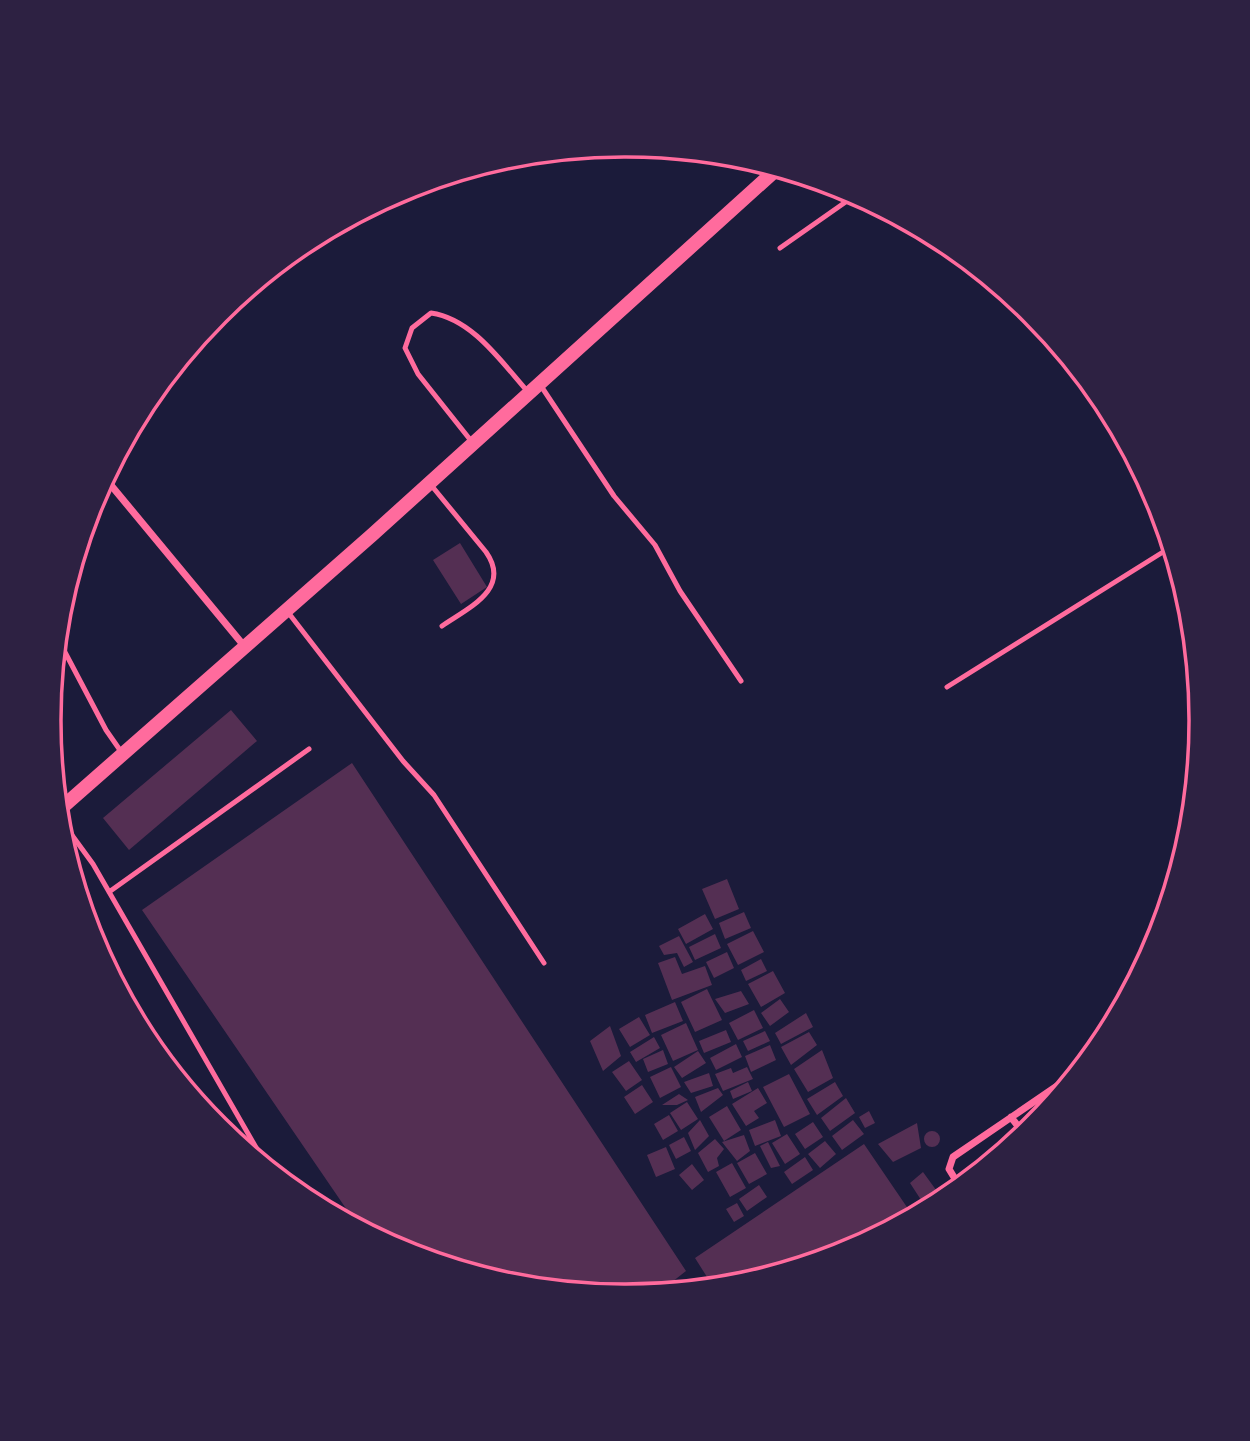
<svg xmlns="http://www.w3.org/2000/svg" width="1250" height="1441" viewBox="0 0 1250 1441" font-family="'Varela Round',sans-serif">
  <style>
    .building { fill: #542f53 }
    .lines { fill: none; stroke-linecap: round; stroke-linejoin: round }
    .service { stroke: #ff6b9d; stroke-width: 5 }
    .minor { stroke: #ff6b9d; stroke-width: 7 }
    .secondary { stroke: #ff6b9d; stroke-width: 14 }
    .rim { fill: none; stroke: #ff6b9d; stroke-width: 3.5 }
  </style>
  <rect width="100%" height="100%" fill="#1b1b3a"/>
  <path class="building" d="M460 543 487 587 461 604 433 560Z
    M231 710 257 741 129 850 103 818Z
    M352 763 686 1271 658 1293 625 1296 512 1285 404 1252 360 1229 142 910Z
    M727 879 739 909 715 919 702 889Z
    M78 893 92 912 85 916Z
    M744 912 751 928 725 939 719 923Z
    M705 914 713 929 686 944 678 929Z
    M753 931 764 952 738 965 727 944Z
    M715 934 721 948 695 960 689 947Z
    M679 936 693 962 684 967 677 953 664 955 659 946Z
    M727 952 734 968 714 978 706 962Z
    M675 957 682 974 705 966 712 985 672 1000 658 963Z
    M761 959 767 971 746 981 741 970Z
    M773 971 785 993 761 1007 748 984Z
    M118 981 189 1090 187 1091 146 1040 115 983Z
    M707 989 722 1020 695 1032 681 1002Z
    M741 991 749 1004 725 1013 715 999Z
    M780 999 789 1012 770 1026 761 1013Z
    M675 1002 683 1021 652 1033 645 1015Z
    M754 1010 763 1028 738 1040 729 1023Z
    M806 1013 813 1027 781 1044 775 1033Z
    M639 1017 650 1035 630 1047 619 1029Z
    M686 1023 698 1050 673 1061 661 1035Z
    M610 1026 621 1056 603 1071 590 1041Z
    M726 1030 731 1042 704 1053 699 1041Z
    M765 1031 770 1041 748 1051 743 1041Z
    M809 1032 817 1045 791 1065 781 1047Z
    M654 1037 660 1048 636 1062 630 1052Z
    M736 1044 742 1057 716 1070 710 1058Z
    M770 1045 776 1060 751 1072 745 1056Z
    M663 1050 668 1064 648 1072 643 1059Z
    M822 1050 833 1078 808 1092 794 1069Z
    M698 1051 706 1063 682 1078 674 1067Z
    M629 1061 642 1080 626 1091 612 1072Z
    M671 1067 681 1087 660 1098 650 1077Z
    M747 1067 753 1079 723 1091 715 1074 731 1068 733 1073Z
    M709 1073 713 1086 691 1093 684 1082Z
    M789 1074 810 1114 784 1127 763 1087Z
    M748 1082 752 1091 733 1099 730 1091Z
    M835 1082 843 1096 817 1115 807 1099Z
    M642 1085 653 1102 635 1114 624 1097Z
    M718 1088 723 1095 701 1112 695 1097Z
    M758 1088 767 1103 754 1111 759 1118 746 1126 732 1104Z
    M679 1094 688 1100 677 1105H662Z
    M846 1098 855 1113 830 1131 821 1118Z
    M687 1102 698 1119 681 1130 670 1113Z
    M727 1106 741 1130 724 1141 709 1117Z
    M869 1111 875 1123 865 1128 859 1117Z
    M669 1115 678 1131 663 1140 654 1124Z
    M700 1120 709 1136 695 1150 688 1133Z
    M775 1120 781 1136 755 1146 749 1130Z
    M853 1120 864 1134 842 1150 832 1136Z
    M813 1122 823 1137 805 1149 795 1134Z
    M917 1123 921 1148 893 1162 878 1144Z
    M924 1139a8 8 0 1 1 16 0a8 8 0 1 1-16 0Z
    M787 1134 800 1154 785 1164 772 1143Z
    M744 1135 750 1151 737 1161 722 1142Z
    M684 1137 691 1151 676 1159 669 1145Z
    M715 1139 724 1149 717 1158 719 1166 708 1172 698 1153Z
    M825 1141 836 1154 820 1168 808 1154Z
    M768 1142 780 1166 771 1168 760 1146Z
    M864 1144 913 1216 845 1253 737 1286 714 1288 695 1258Z
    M666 1147 675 1169 656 1177 647 1155Z
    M755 1153 767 1174 749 1184 737 1163Z
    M805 1157 813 1170 792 1184 784 1172Z
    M732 1163 746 1188 730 1197 716 1172Z
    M692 1164 704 1180 692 1190 679 1175Z
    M923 1172 939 1194 923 1203 910 1183Z
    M759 1185 767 1197 747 1211 739 1199Z
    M737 1203 744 1216 734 1222 726 1209Z"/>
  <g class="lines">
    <path class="service" d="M780 248 857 194
      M541 386 614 496 655 545 680 591 741 681
      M472 442 418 374 405 348 412 328 431 313C473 319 502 363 529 393
      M431 485 486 552C512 589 468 608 442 626
      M287 611 403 761 434 795 544 963
      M57 637 106 730 122 753
      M947 687 1171 547
      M58 816 93 864 269 1170
      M109 892 309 749"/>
    <path class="minor" d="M105 478 245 647
      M1011 1117 1024 1134
      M960 1187 949 1169 953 1157 1079 1071"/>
    <path class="secondary" d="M58 811 372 535 778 168"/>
  </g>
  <path d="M0 0H1250V1441H0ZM624 157H626A563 563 0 0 1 1189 720V721A563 563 0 0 1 626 1284H624A563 563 0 0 1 61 721V720A563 563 0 0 1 624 157Z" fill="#2d2142" fill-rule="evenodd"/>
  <path class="rim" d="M624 157H626A563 563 0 0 1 1189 720V721A563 563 0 0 1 626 1284H624A563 563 0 0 1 61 721V720A563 563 0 0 1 624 157Z"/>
</svg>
